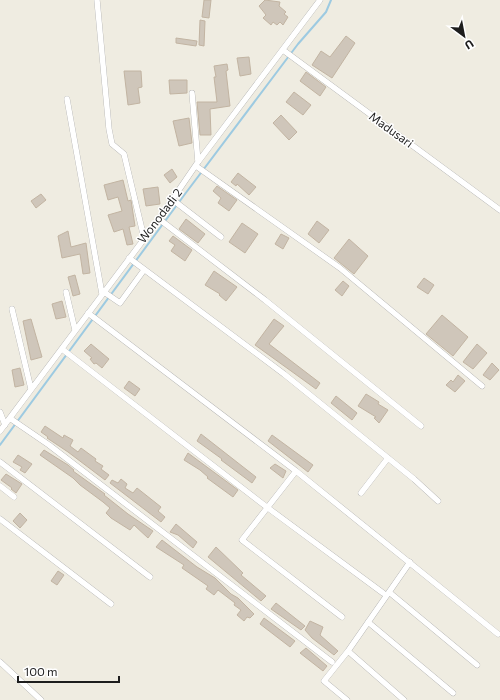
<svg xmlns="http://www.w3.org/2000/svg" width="500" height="700" viewBox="0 0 500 700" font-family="Commissioner,sans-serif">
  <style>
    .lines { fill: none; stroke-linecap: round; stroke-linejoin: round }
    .stream { stroke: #9dcae1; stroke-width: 2 }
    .building { fill: #cfc6ba; stroke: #c2b4a2 }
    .minor-casing { stroke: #a4a4a4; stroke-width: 6 }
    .minor { stroke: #fff; stroke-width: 5.5 }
    .labels { text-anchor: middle; stroke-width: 3; stroke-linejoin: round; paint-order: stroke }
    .street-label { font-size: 12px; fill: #1d1d1d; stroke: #fff }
  </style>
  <rect width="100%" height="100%" fill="#efece1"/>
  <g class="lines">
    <path class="stream" d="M0 445 185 194 298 44 326 12 331 0"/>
  </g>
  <path class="building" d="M204 0H211L209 18 202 17Z
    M265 0 280 2 279 6 286 12 284 14 288 17 283 25 280 22 277 25 273 22 271 25 263 18 266 15 259 6Z
    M200 20 205 21 204 46 199 45Z
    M346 36 355 43 332 78 312 65 321 51 330 57Z
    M176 38 197 41 196 46 176 43Z
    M249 57 251 74 240 76 237 58Z
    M227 64 228 70 226 71 230 106 210 109 211 135H200L197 102H217L214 77H216L214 66Z
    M124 71H141L142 87 138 88 140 103 128 105Z
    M306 72 326 87 320 96 300 81Z
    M169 80H187V93L170 94Z
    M294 92 311 105 303 115 286 102Z
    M281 115 297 132 289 140 273 123Z
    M189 118 192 143 179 146 173 121Z
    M172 169 177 177 170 183 164 175Z
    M238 173 256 187 249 195 237 184 236 186 231 182Z
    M123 180 128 201 131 200 135 226 129 227 133 244 127 245 123 229 114 232 108 215 122 211 118 197 108 200 104 185Z
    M217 186 237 200 229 211 218 203 221 198 213 191Z
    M158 187 160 204 146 206 143 189Z
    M41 194 46 200 36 208 31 201Z
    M186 219 205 234 198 243 179 229Z
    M317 221 329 230 319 243 308 234Z
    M242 223 258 234 245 253 229 242Z
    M68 231 71 247 86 243 90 273 83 274 80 254 62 258 58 236Z
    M281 234 289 238 283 249 275 244Z
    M173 236 192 250 185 261 171 251 175 245 169 241Z
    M349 239 368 256 354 274 334 258Z
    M214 271 237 287 226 301 219 295 220 294 205 285Z
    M75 275 80 294 73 296 68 277Z
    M424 278 434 285 428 294 417 287Z
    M343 281 349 286 342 296 335 290Z
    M62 301 66 317 56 319 52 304Z
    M442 315 468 337 453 356 426 334Z
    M31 319 42 357 31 360 23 321Z
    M274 319 284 326 269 344 320 383 316 389 255 345Z
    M91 344 109 359 102 368 96 363 94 364 90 359 92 358 84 351Z
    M477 344 487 353 473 369 463 362Z
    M492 363 499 370 490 380 483 375Z
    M20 368 24 385 15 387 12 370Z
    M458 375 465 381 455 392 446 385 451 380 453 382Z
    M129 381 140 389 135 396 124 388Z
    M366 394 379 402 378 404 388 410 379 423 374 418 376 417 358 406Z
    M336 396 357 413 352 420 331 403Z
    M45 426 63 438 64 435 73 440 70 446 78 452 81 448 96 459 95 461 103 466 101 469 109 475 105 480 68 452 47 438 48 437 41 432Z
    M201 434 256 477 252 483 221 460 222 459 197 441Z
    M272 435 313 465 308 472 268 441Z
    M44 450 68 465 74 470 73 471 105 494 104 495 128 514 153 531 148 538 134 525 130 530 111 518 106 513 110 508 103 502 80 485 73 478 40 455Z
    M188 453 238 490 233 497 207 478 208 477 200 470 184 460Z
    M18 455 32 464 25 473 20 470 22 467 13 462Z
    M275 464 286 471 283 478 270 468Z
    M6 474 22 484 16 493 11 489 12 488 1 480Z
    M121 479 127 484 125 488 133 493 137 488 161 507 158 511 165 517 161 522 110 483 112 480 118 483Z
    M20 513 27 520 20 528 13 521Z
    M176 524 197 542 193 548 178 535 170 532Z
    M162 540 197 567 215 578 231 594 238 598 254 614 250 618 247 617 244 621 237 615 241 610 234 605 235 603 218 590 214 595 206 589 208 586 182 568 184 565 156 547Z
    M216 547 243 573 241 575 266 596 261 601 208 557Z
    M58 571 64 575 57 585 51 581Z
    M276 603 305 626 301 630 271 609Z
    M264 618 295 641 290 647 260 624Z
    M310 621 323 627 320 635 338 651 334 655 312 638 305 630Z
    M306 648 327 666 323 671 300 653Z"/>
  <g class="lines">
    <g class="minor-casing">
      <path id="minor" d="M97 0 109 129 112 144 124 154 144 238
        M283 50 500 210
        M192 93 198 162
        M67 99 102 294
        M196 166 340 268 482 386
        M173 200 221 237
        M159 219 265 300 421 426
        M129 258 284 374 414 479 438 501
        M66 292 75 330
        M104 292 120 303 144 270
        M12 309 31 389
        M88 313 296 471 498 634
        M62 349 268 508 383 593
        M0 412 5 425
        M11 419 49 445 332 662
        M0 431 159 219 198 162 320 0
        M0 462 150 577
        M296 471 242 540 342 617
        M0 486 14 497
        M361 493 388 458
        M0 519 111 604
        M389 592 477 665
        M368 622 453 693
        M348 651 404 700
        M0 662 41 700
        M347 700 324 681 348 651 410 562"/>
    </g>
    <use href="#minor" class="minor"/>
  </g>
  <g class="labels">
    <g class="street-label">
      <text transform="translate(391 130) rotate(36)" y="4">Madusari</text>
      <text transform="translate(160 216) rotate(-53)" y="4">Wonodadi 2</text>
    </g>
  </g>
  <g transform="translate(464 36) rotate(148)" stroke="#ffffff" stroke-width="3" paint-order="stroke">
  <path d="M0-3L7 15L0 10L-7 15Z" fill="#1d1d1d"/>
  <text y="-6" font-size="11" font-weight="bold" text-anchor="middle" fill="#1d1d1d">U</text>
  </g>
  <path d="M18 676v6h101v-6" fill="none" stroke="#1d1d1d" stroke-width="2"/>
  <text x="24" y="676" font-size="12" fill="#1d1d1d" stroke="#ffffff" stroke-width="3" paint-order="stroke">100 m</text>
</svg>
